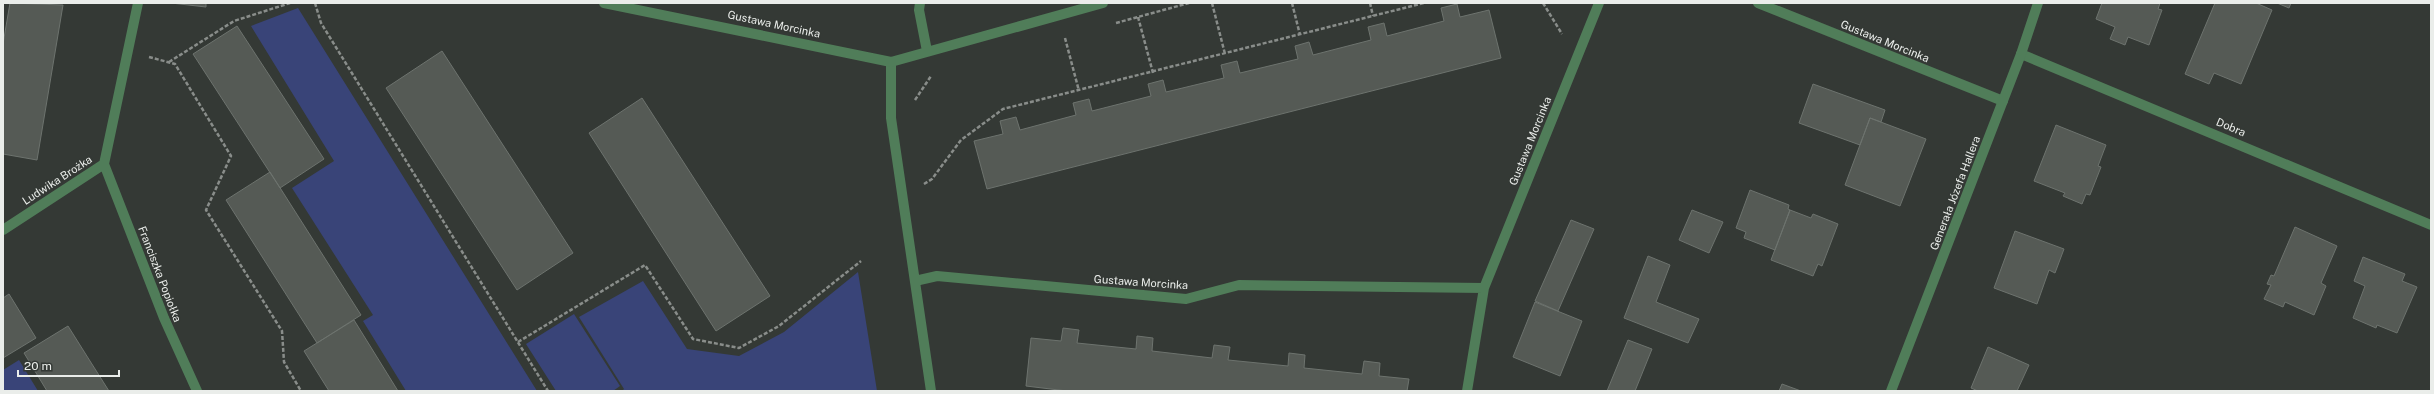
<svg xmlns="http://www.w3.org/2000/svg" width="2434" height="394" viewBox="0 0 2434 394" font-family="'Public Sans',sans-serif">
  <style>
    .green { fill: #394478 }
    .building { fill: #555a55; stroke: #6d736e }
    .lines { fill: none; stroke-linecap: round; stroke-linejoin: round }
    .path { stroke: #898d8a; stroke-width: 2.5; stroke-dasharray: 4 2; stroke-linecap: butt }
    .service { stroke: #507d59; stroke-width: 10 }
    .minor { stroke: #507d59; stroke-width: 10 }
    .tertiary { stroke: #507d59; stroke-width: 10 }
    .labels { text-anchor: middle; stroke-width: 3; stroke-linejoin: round; paint-order: stroke }
    .street-label { font-size: 11px; fill: #eaedea; stroke: #343935 }
  </style>
  <rect width="100%" height="100%" fill="#343935"/>
  <path class="green" d="M298 8 537 391H406L363 321 373 315 292 188 334 161 251 26Z
    M858 272 877 391H622L624 389 579 317 643 281 687 349 739 356 784 332Z
    M574 314 620 386 613 391H556L526 344Z
    M19 360 38 391H3V370Z"/>
  <path class="building" d="M10 3 63 5 37 160 3 154V44Z
    M171 3H206V7Z
    M2102 3H2160L2158 9 2162 10 2149 45 2128 37 2125 45 2110 39 2115 27 2096 19Z
    M2215 3H2256L2272 10 2241 84 2214 73 2209 84 2185 74Z
    M2277 3H2291L2289 8Z
    M1457 4 1460 17 1489 10 1501 58 987 189 974 141 1003 134 1000 121 1016 117 1020 130 1076 115 1073 103 1089 99 1092 111 1151 96 1148 84 1163 80 1166 92 1224 78 1221 65 1237 61 1240 73 1298 59 1295 46 1309 42 1313 55 1371 40 1368 27 1384 23 1387 36 1444 21 1441 8Z
    M237 26 324 159 280 188 193 54Z
    M442 51 573 253 517 290 386 88Z
    M1813 84 1885 110 1881 122 1870 118 1860 145 1799 123Z
    M642 98 770 296 716 331 589 133Z
    M1870 118 1926 139 1900 206 1845 185Z
    M2056 125 2106 145 2098 166 2101 167 2090 195 2086 194 2082 204 2063 196 2065 193 2034 181Z
    M270 172 361 315 317 343 226 200Z
    M1750 190 1789 205 1788 209 1790 210 1775 250 1744 238 1746 232 1736 228Z
    M1692 210 1723 222 1709 253 1679 240Z
    M1790 210 1811 218 1813 214 1838 224 1822 266 1818 264 1813 276 1771 260Z
    M1571 220 1594 229 1558 311 1535 301Z
    M2295 227 2337 246 2321 283 2326 286 2314 315 2285 302 2283 307 2264 299 2271 285 2267 284 2271 275 2274 276Z
    M2015 231 2064 249 2055 273 2049 270 2037 304 1994 288Z
    M1648 256 1670 265 1656 302 1699 319 1688 343 1624 318Z
    M2363 257 2405 274 2402 281 2417 287 2397 333 2377 325 2376 328 2353 318 2365 286 2354 281Z
    M9 294 36 338 3 358V298Z
    M1535 302 1582 321 1560 376 1513 357Z
    M354 320 398 391H329L304 351Z
    M68 326 90 361 109 391H47L24 353Z
    M1063 328 1079 330 1077 343 1136 349 1137 336 1153 338 1152 351 1212 358 1214 345 1230 347 1228 360 1288 366 1289 353 1305 355 1304 368 1362 374 1364 361 1380 363 1379 376 1409 379 1407 391H1067L1026 386 1031 338 1061 341Z
    M1628 340 1652 349 1635 391H1607Z
    M1988 347 2029 365 2017 391H1978L1971 388Z
    M1782 384 1801 391H1779Z"/>
  <g class="lines">
    <path class="path" d="M315 3 321 23 548 391
      M1212 3 1225 54
      M1292 3 1300 35
      M1370 3 1373 16
      M1543 3 1562 34
      M1138 17 1153 73
      M1116 23 1189 3
      M1065 38 1079 91
      M149 57 175 64 231 156 206 210 282 331 284 362 301 391
      M169 62 234 21 290 3
      M915 100 931 76
      M924 184 932 179 961 140 1003 109 1424 3
      M518 342 645 265 693 339 739 348 779 326 861 261"/>
    <path class="service" d="M891 62V118L931 391
      M915 281 937 276 1186 299 1239 285 1484 288
      M1467 391 1484 288 1599 3"/>
    <path class="minor" d="M604 3 891 62 1103 3
      M920 3 919 10 927 51
      M1758 3 2003 101
      M2021 54 2431 225
      M104 164 164 318 197 391
      M104 164 138 3
      M3 230 104 164"/>
    <path class="tertiary" d="M1891 391 2021 54 2038 3"/>
  </g>
  <g class="labels">
    <g class="street-label">
      <text transform="translate(774 24) rotate(12)" y="4">Gustawa Morcinka</text>
      <text transform="translate(1885 41) rotate(22)" y="4">Gustawa Morcinka</text>
      <text transform="translate(2231 127) rotate(23)" y="4">Dobra</text>
      <text transform="translate(1530 141) rotate(-68)" y="4">Gustawa Morcinka</text>
      <text transform="translate(57 180) rotate(-33)" y="4">Ludwika Brożka</text>
      <text transform="translate(1955 193) rotate(-69)" y="4">Generała Józefa Hallera</text>
      <text transform="translate(160 274) rotate(69)" y="4">Franciszka Popiołka</text>
      <text transform="translate(1141 282) rotate(4)" y="4">Gustawa Morcinka</text>
    </g>
  </g>
  <rect width="2434" height="394" fill="none" stroke="#eaedea" stroke-width="8"/>
  <path d="M18 370v6h101v-6" fill="none" stroke="#eaedea" stroke-width="2"/>
  <text x="24" y="370" font-size="12" fill="#eaedea" stroke="#343935" stroke-width="3" paint-order="stroke">20 m</text>
</svg>
